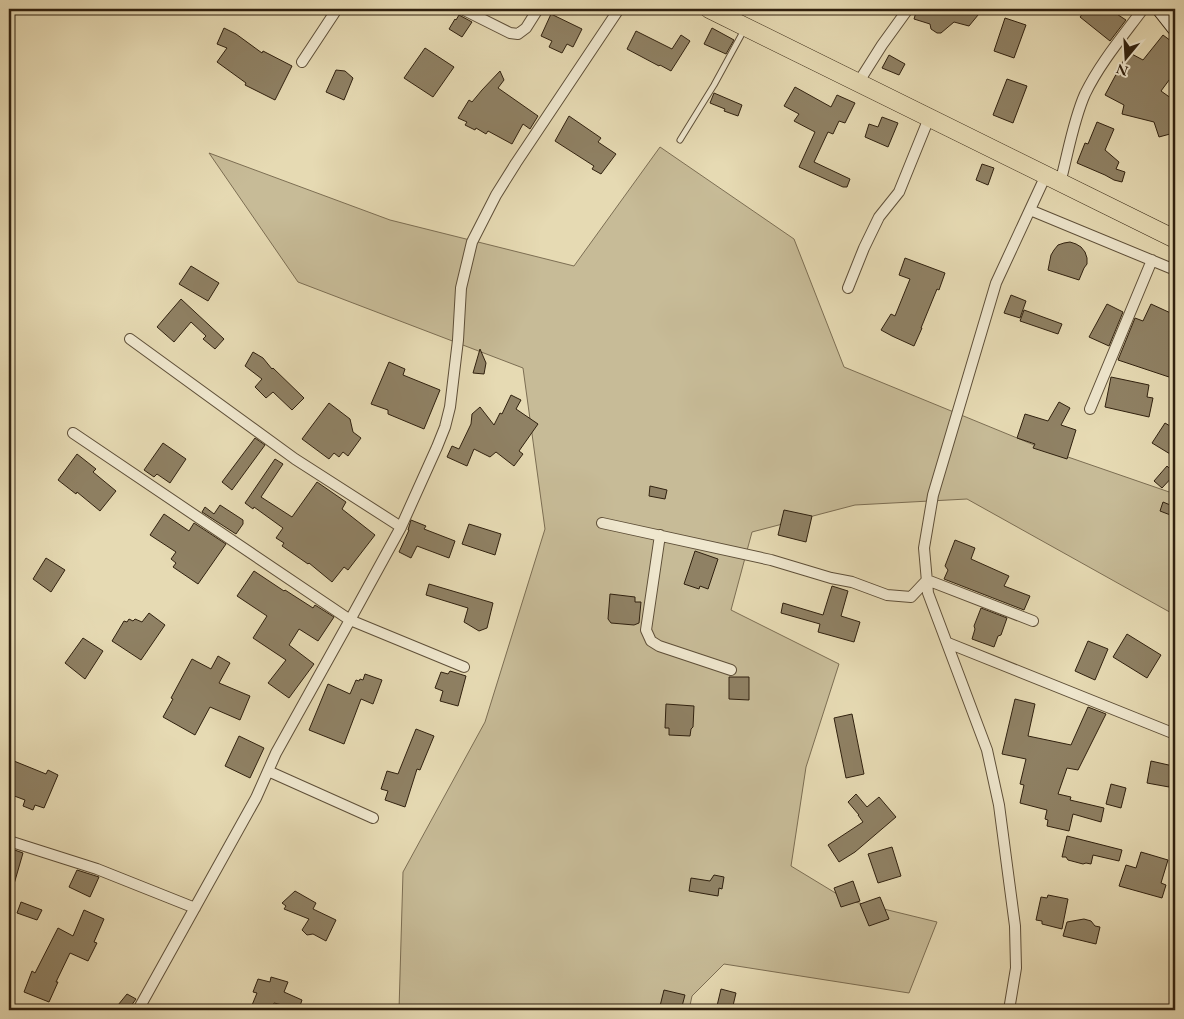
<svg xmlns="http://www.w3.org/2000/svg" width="1184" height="1019" viewBox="0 0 1184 1019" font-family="'EB Garamond',serif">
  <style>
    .green { fill: #c7bb97; stroke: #7c6e53 }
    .building { fill: #8f8164; stroke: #30210f }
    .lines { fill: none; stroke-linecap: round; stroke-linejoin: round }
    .service-casing { stroke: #5e4f38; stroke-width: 7 }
    .minor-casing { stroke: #5e4f38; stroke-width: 12 }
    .secondary-casing { stroke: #30210f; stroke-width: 17 }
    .trunk-casing { stroke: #30210f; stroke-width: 19 }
    .service { stroke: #efe7ce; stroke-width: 5 }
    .minor { stroke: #efe7ce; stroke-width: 10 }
    .secondary { stroke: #efe7ce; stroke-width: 15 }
    .trunk { stroke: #e6dab3; stroke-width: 18 }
  </style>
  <rect width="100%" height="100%" fill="#e6dab3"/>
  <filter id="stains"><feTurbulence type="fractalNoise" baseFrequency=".004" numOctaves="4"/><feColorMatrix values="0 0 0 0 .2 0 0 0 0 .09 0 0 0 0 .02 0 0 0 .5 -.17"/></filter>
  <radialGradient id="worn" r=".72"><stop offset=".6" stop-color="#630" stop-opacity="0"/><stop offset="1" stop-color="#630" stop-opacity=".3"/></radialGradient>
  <path class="green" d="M660 147 794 239 844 367 1039 447 1175 494V615L967 499 855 505 752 532 731 610 839 664 806 767 791 866 847 900 937 922 909 993 724 964 692 996 689 1010H399L403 872 485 722 545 529 523 368 298 282 209 153 390 220 574 266Z"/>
  <path class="building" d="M917 9H983L969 26 954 22 941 33H937L931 29 930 24 914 19Z
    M1086 9H1109L1126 20 1110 41 1080 17Z
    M551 14 582 29 573 47 567 44 562 53 549 47 552 41 541 36Z
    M459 15 472 22 462 37 449 29 455 19 456 20Z
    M1005 18 1026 25 1014 58 994 51Z
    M224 28 236 34 262 53 263 51 292 66 275 100 245 85 246 83 217 62 227 48 217 44Z
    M712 28 734 40 726 54 704 44Z
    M636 31 672 49 681 35 690 41 671 71 660 65 659 66 627 49Z
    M1163 35 1175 44V72L1161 91 1175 101V137L1170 134 1159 137 1154 122 1122 114 1124 105 1105 95 1128 52 1143 60Z
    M425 48 454 67 433 97 404 78Z
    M889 55 905 64 899 75 882 68Z
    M336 70 345 71 353 78 344 100 326 92Z
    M500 71 504 80 498 88 538 116 530 129 523 124 512 144 488 131 486 134 476 128 475 130 465 125 467 122 458 118 469 100 472 102 482 90Z
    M1007 79 1027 86 1013 123 993 115Z
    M795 87 831 107 837 95 855 103 845 123 839 121 833 134 828 132 814 162 850 179 847 187H843L799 167 815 132 794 121 799 114 784 106Z
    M714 93 742 105 738 116 724 111 725 109 710 103Z
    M569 116 601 138 598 142 616 154 601 174 592 169 594 166 555 141Z
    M882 117 898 123 888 147 865 137 869 124 878 127Z
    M1097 122 1114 129 1105 150 1119 162 1116 169 1125 172 1122 182 1114 180 1105 175 1077 163 1085 143 1088 144Z
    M982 164 994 168 988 185 976 180Z
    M1070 242 1076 244 1081 247 1085 252 1087 258V264L1084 268 1079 280 1048 270 1051 255 1054 250 1058 245 1064 243Z
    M905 258 945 273 939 290 937 289 921 328H922L914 346 892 336 881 330 891 314 895 316 910 279 899 275Z
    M191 266 219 283 208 301 179 284Z
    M1011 295 1026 301 1020 318 1004 313Z
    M181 299 224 339 215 349 203 339 206 336 191 322 174 342 157 327Z
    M1107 304 1123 312 1109 346 1089 337Z
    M1151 304 1175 315V379L1118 360 1135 318 1143 321Z
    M1024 310 1062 324 1058 334 1020 321Z
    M480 349 486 363 484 374 473 373Z
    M253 352 263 358 272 369 273 368 304 398 292 410 273 392 266 398 255 387 262 379 245 366Z
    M389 362 405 369 403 375 440 390 424 429 388 414V410L371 404Z
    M1111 377 1149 385 1147 397 1153 398 1149 417 1105 407Z
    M511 395 521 400 516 409 538 424 519 451 523 454 514 466 496 452 490 457 474 449 467 466 447 457 452 446 459 449 471 424 472 414 480 407 494 425 500 413 502 414Z
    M1059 402 1070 408 1061 425 1076 430 1067 459 1033 448 1035 444 1017 438 1025 414 1048 421Z
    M329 403 350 419 353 432 361 438 348 456 343 452 339 457 334 453 329 459 302 439Z
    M1165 423 1175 429V457L1152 443Z
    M255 438 265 445 232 490 222 482Z
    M163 443 186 459 170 483 157 474 154 477 144 470Z
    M77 454 96 469 93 472 116 491 100 511 77 492 76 494 58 480Z
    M275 459 283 464 261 497 292 517 317 482 346 502 342 509 375 535 348 570 344 567 332 582 309 563 308 564 282 546 284 543 276 538 283 528 254 507 253 509 245 503Z
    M1167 466 1175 474 1162 488 1154 481Z
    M650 486 667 490 665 499 649 496Z
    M1163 502 1175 507 1173 516 1160 511Z
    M220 505 243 520V524L236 534 202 512 205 507 214 514Z
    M784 510 812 516 806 542 778 535Z
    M164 514 189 531 194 523 226 544 198 584 173 567 176 563 171 559 176 552 150 535Z
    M411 520 426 526 424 529 455 541 449 558 417 546 411 558 399 552 409 530H408Z
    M469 524 501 534 495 555 462 544Z
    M955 540 975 548 971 559 1009 576 1004 586 1030 596 1024 610 944 579 948 570 945 566Z
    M695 551 718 559 708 589 700 586 699 589 684 584Z
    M46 558 65 570 51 592 33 579Z
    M254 571 284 591 285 590 313 608 315 605 334 617 318 641 299 629 289 645 314 664 289 698 268 683 286 660 253 638 267 616 237 596Z
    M429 584 493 603 487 628 479 631 464 622 468 608 426 595Z
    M832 586 848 591 841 616 860 622 854 642 818 632 820 624 781 613 783 603 823 615Z
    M610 594 635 597V602H641L639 623 634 625 611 623 608 619Z
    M981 608 1007 618 1001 635 998 636 994 647 972 639 975 629 974 626Z
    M149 613 165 625 141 660 112 641 124 621 127 622 129 619 133 621 135 619 142 622Z
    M1127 634 1161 655 1147 678 1113 657Z
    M83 638 103 651 85 679 65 663Z
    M1088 641 1108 649 1095 680 1075 671Z
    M218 656 230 663 219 683 250 696 240 720 210 707 195 735 163 717 173 699 171 698 192 659 211 669Z
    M450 671 466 676 458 706 440 701 443 691 435 688 441 672 448 674Z
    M365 674 382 680 373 704 361 699 344 744 309 730 328 684 350 694 356 680 359 681 360 679 363 680Z
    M729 677H749V700L729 699Z
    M1015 699 1035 704 1028 736 1071 745 1088 707 1106 714 1078 770 1067 768 1058 794 1071 797 1070 800 1104 808 1101 822 1073 814 1069 831 1047 826 1048 820 1045 819 1047 810 1020 803 1024 785 1020 784 1026 759 1002 754Z
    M666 704 694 706 693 727 691 729 690 736 669 735V728H665Z
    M852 714 864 774 846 778 834 718Z
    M416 729 434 736 420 770 417 769 405 807 385 800 388 791 381 789 387 771 398 774Z
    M239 736 264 748 250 778 225 766Z
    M9 759 46 774 48 770 58 775 44 808 35 805 33 810 23 806 25 800 9 794Z
    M1151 761 1173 766 1169 787 1147 783Z
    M1111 784 1126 788 1121 808 1106 804Z
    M856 794 867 807 879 797 896 817 855 852 839 862 828 845 863 822 858 815H859L848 802Z
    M1067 836 1122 850 1119 861 1093 855 1091 864 1086 863 1083 864 1068 860 1066 857H1062Z
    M892 847 901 876 878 883 868 854Z
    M9 848 23 853 12 891H9Z
    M1141 852 1168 860 1161 883 1166 885 1162 898 1119 886 1126 865 1136 868Z
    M77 870 99 877 90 897 69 887Z
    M714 875 724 877 722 889 719 888 718 896 689 891 691 878 710 881Z
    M853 881 860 901 841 907 834 888Z
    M295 891 316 903 313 909 336 920 326 941 313 934 307 935 302 930 309 919 284 909 286 906 282 903Z
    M1048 895 1068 899 1062 929 1042 924V921L1036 920 1041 897 1047 898Z
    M880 897 889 919 869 926 860 904Z
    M21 902 42 910 37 920 17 913Z
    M84 910 104 919 94 942 97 943 88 961 70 953 56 982H58L49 1002 24 992 32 971 35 973 58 928 73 936Z
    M1084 919 1091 921 1095 926 1100 927 1096 944 1063 936 1067 922Z
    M271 977 288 982 284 992 302 1000 299 1009 274 1003 271 1010H250L257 993 253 992 258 979 270 982Z
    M721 989 736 993 732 1010H716Z
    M664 990 685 995 681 1010H659Z
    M127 994 136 999 128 1010H125L118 1005Z"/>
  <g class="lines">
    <g class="service-casing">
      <path id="service" d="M680 140 714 85 744 30"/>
    </g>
    <g class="minor-casing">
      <path id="minor" d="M464 10 510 33 518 34 526 28 538 9
        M302 62 337 9
        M858 83 882 45 908 9
        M1060 183C1068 154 1073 121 1085 94 1100 63 1123 36 1143 9
        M1030 210 1175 270
        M848 288 864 248 879 217 899 192 929 118
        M130 339 295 459 401 527
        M1090 409 1152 260
        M73 433 350 620 464 667
        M602 523 771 560 831 578 852 582 887 595 911 597 927 580 1033 621
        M660 535 646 630 651 641 659 646 731 670
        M948 643 1175 734
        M268 771 373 818
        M9 841 97 869 195 908
        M138 1010 256 798 276 753 350 620 401 527 437 447 445 427 450 407 458 340 461 288 472 242 496 195 516 163 619 9
        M1009 1010 1016 968 1015 926 999 805 987 750 928 593 924 548 933 495 996 283 1046 175"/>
    </g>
    <g class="secondary-casing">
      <path id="secondary" d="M1160 9 1175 28"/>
    </g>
    <g class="trunk-casing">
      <path id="trunk" d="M709 9 1175 239"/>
    </g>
    <use href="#service" class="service"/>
    <use href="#minor" class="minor"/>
    <use href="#secondary" class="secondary"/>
    <use href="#trunk" class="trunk"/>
  </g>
  <rect width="1184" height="1019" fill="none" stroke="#e6dab3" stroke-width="30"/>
  <rect x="10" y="10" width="1164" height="999" fill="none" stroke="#30210f" stroke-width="2.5"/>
  <rect x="15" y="15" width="1154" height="989" fill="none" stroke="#30210f"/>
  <g transform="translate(1126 58) rotate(198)" stroke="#efe7ce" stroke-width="4" paint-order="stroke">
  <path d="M0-4L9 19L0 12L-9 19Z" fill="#30210f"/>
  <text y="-8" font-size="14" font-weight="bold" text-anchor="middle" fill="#30210f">N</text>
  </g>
  <rect width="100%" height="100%" filter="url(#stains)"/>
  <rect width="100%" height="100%" fill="url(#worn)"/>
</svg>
